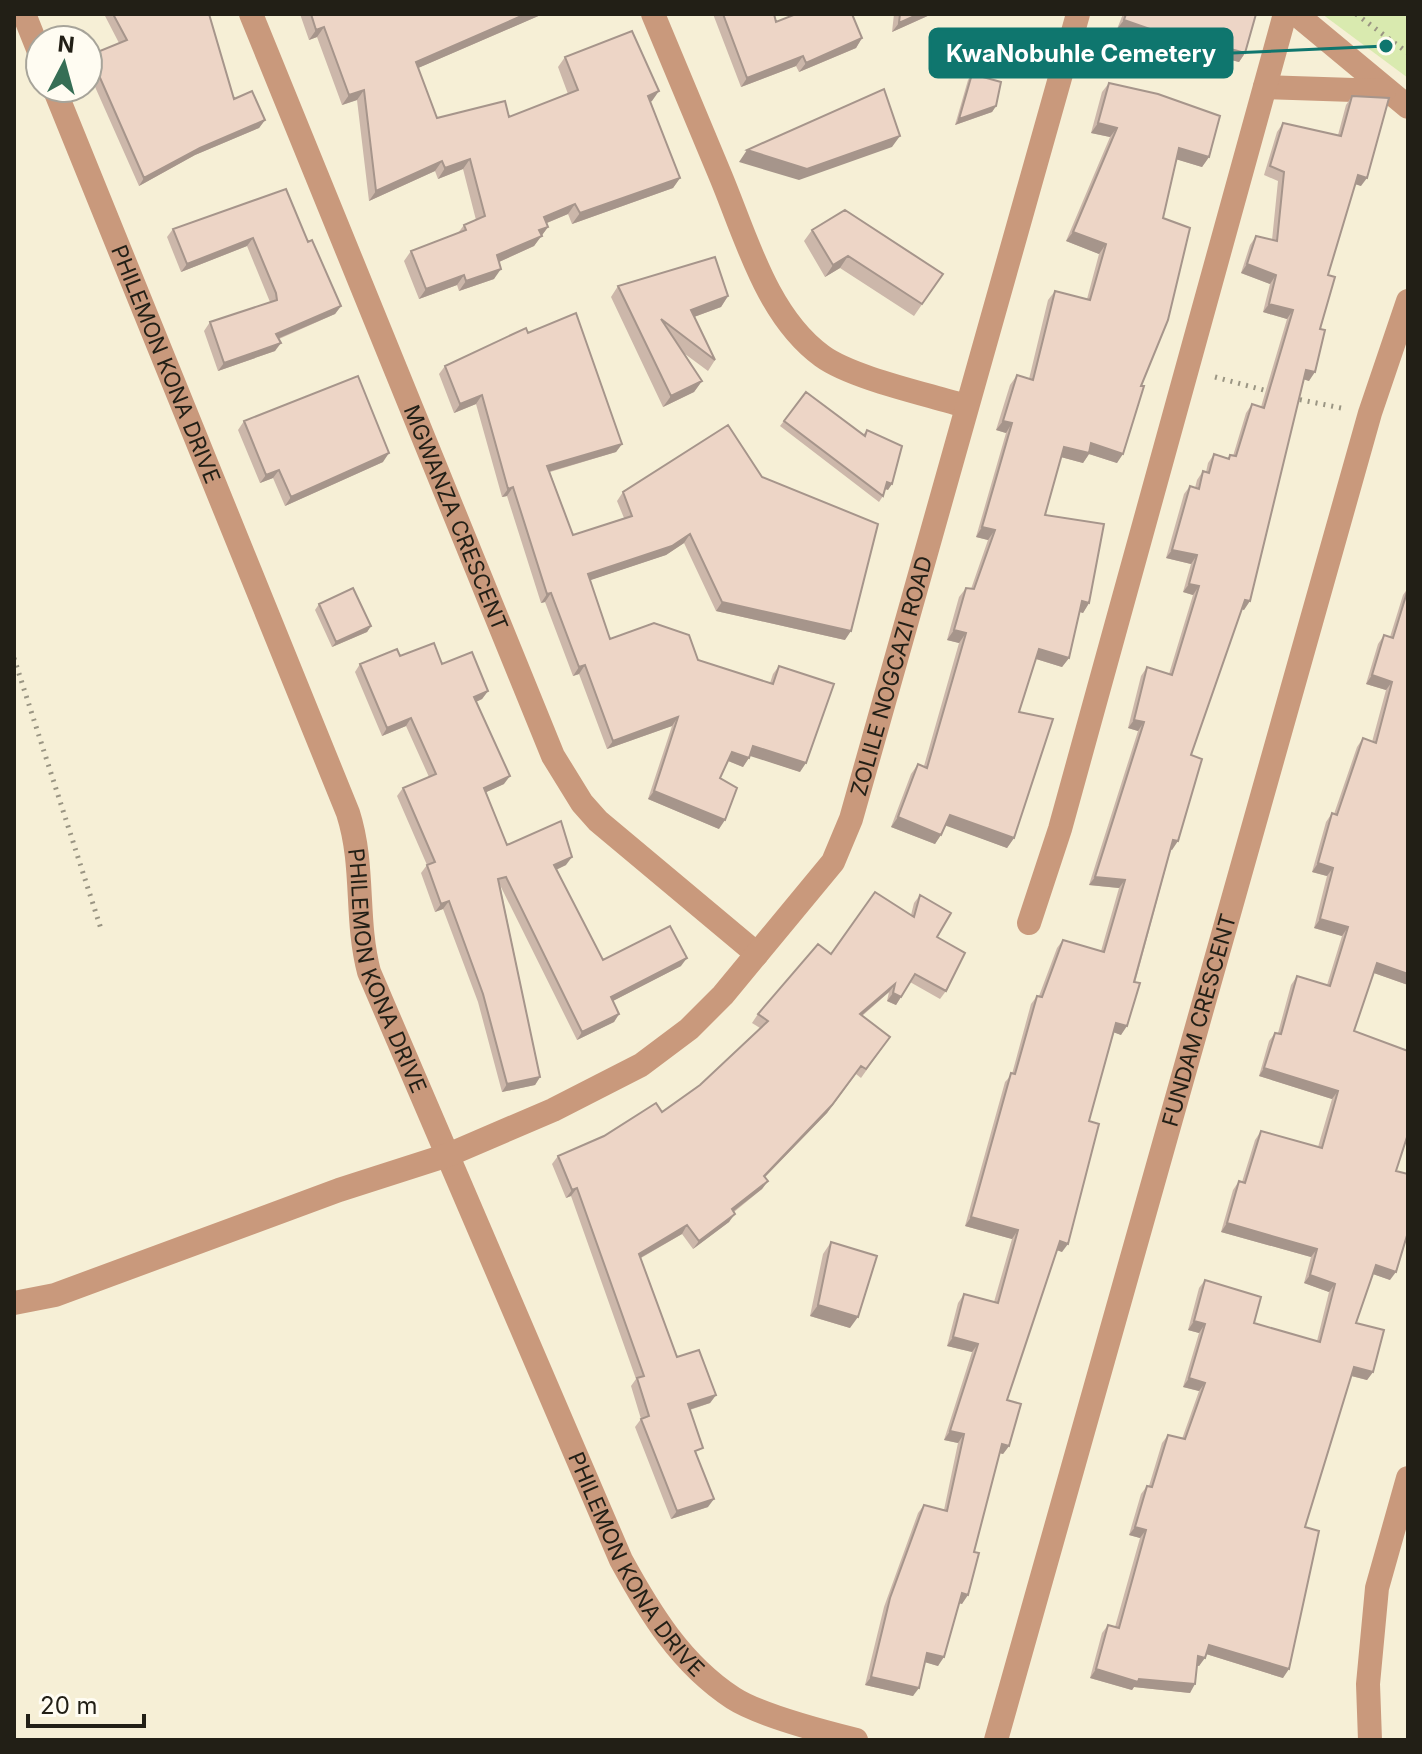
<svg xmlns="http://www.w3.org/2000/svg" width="1422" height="1754" viewBox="0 0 1422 1754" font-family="Inter,sans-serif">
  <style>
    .green { fill: #d9eaaf }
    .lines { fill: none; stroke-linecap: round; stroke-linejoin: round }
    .path { stroke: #9a9583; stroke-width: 5; stroke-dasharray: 2 6; stroke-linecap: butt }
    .street { stroke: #c9997c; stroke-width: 24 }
    .wall { fill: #ccb7aa }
    .shaded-wall { fill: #a6958b }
    .building { fill: #edd5c6; stroke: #a6958b; stroke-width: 2 }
    .labels { text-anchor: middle; stroke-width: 8; stroke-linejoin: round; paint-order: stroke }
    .street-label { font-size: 22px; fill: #221f16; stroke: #fffcf2 }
    .leader { fill: none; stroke: #0f766e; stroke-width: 3 }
    .callout-dot { fill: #0f766e; stroke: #fffcf2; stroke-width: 3 }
    .callout { fill: #0f766e; stroke: #0f766e; stroke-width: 3 }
    .callout-label { font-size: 24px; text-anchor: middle; font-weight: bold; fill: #fff }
  </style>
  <rect width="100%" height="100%" fill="#f6efd6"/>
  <path class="green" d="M1322 14H1408V78Z"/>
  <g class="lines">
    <path class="path" d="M1356 14 1408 53
      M1215 377 1271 392
      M1292 398 1341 408
      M14 658 102 932"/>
    <g class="street">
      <path d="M24 14 40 54"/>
      <path id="s1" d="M251 14 553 756 582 803 598 821 757 954"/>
      <path d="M653 14C676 68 698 123 721 177 746 237 767 316 822 356 852 378 927 394 965 406"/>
      <path d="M1296 14 1408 107"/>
      <path d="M1265 87 1384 91"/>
      <path id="s2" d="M54 88 348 813C365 866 355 919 369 972L621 1560C650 1613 681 1664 733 1698 759 1715 824 1732 856 1740"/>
      <path d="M1029 923 1060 829 1285 14"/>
      <path id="s3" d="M14 1303 55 1295 339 1190 448 1155 553 1110 641 1065 689 1029 723 995 833 862 851 819 1078 14"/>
      <path id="s4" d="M996 1740 1370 413 1408 301"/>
      <path d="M1370 1740 1368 1684 1377 1588 1408 1478"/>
    </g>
  </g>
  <path class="wall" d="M104 14H209L234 99 265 120 259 128 195 155 139 186 88 71V57L90 55 119 43Z
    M300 14H543L418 68 437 118 509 117 568 94 558 67 565 57 652 101 650 102 680 178 673 188 572 224 568 214 547 223 548 227 534 246 499 262 494 279 459 291 457 285 419 299 404 261 411 251 458 233 464 225 476 220 463 169 438 179 435 171 369 201 357 100 342 105 317 37 309 40Z
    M713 14H774L776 22 862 38 856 48 799 72 796 66 741 87Z
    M894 14H932L892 32Z
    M1123 14H1256L1245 53 1239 62 1204 53 1200 58 1117 29Z
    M972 74 996 106 992 112 955 125 968 80Z
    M1109 83 1209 157 1202 167 1176 159 1163 218 1141 386 1117 463 1089 454 1083 463 1061 457 1045 515 1089 603 1083 613 1079 612 1069 658 1062 667 1036 659 1019 712 1014 838 1007 848 946 825 935 844 891 827 911 774 918 764 924 766 959 643 947 640 959 597 966 588 971 589 988 540 976 537 1006 433 996 430 1010 385 1017 375 1029 379 1048 300 1055 291 1087 299 1099 254 1066 241 1110 137 1091 133 1102 92Z
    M1352 96 1361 186 1355 184 1328 275 1320 329 1309 381 1303 379 1244 610 1242 609 1191 755 1172 850 1171 849 1121 1035 1114 1032 1089 1121 1062 1252 1057 1250 1007 1400 1009 1446 1003 1454 999 1453 974 1552 962 1604 959 1603 938 1666 925 1662 913 1696 865 1685 884 1607 918 1513 924 1505 944 1510 958 1443 944 1440 972 1352 947 1346 958 1303 964 1294 994 1302 1012 1239 965 1226 1005 1082 1012 1074 1031 1004 1037 996H1039L1057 948 1063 940 1101 951 1119 888 1089 885 1138 731 1128 728 1141 676 1147 667 1169 674 1193 595 1183 592 1191 564 1166 558 1184 494 1190 486 1195 488 1197 480 1203 471 1206 472 1208 463 1214 454 1228 458 1230 455 1233 456 1246 413 1252 404 1261 407 1287 319 1263 312 1270 284 1241 273 1250 245 1256 236 1272 240 1278 181 1264 175 1277 132 1283 123 1338 135 1346 105Z
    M173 229 308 242 341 306 335 314 279 339 275 351 218 371 204 331 210 322 270 302 247 246 181 272 167 237Z
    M812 230 943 274 914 316 840 268 825 277 804 241Z
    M618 286 728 296 721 307 694 317 715 360 708 371 685 354 702 381 694 392 663 407 611 297Z
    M528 333 622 444 616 452 550 472 573 535 624 518 617 501 623 492 728 425 845 640 716 611 684 543 666 555 590 580 610 639 698 660 770 683 773 674 779 666 800 772 750 755 743 767 728 761 720 778 719 829 648 799 672 726 607 749 579 674 573 676 545 602 541 603 507 496 502 497 476 404 454 413 439 374 445 366Z
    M806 392 863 435 867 430 888 490 885 489 883 496 879 502 780 426Z
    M244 421 383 462 285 506 273 478 260 483 238 430Z
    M1408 588V985L1374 973 1354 1031 1396 1171 1390 1280 1373 1274 1356 1323 1373 1372 1367 1380 1351 1376 1305 1527 1283 1678 1206 1654 1199 1666H1197L1190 1693 1134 1687 1132 1690 1090 1678 1102 1633 1108 1625 1115 1627 1140 1538 1129 1535 1141 1494 1147 1486H1149L1162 1443 1168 1435 1182 1439 1199 1391 1183 1387 1199 1333 1188 1330 1199 1288 1205 1280 1254 1323 1317 1341 1329 1292 1304 1283 1311 1257 1221 1232 1233 1190 1239 1181 1242 1182 1255 1140 1261 1131 1318 1147 1332 1099 1259 1076 1269 1041 1275 1033H1278L1291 985 1297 976 1327 985 1342 936 1314 928 1327 876 1312 872 1326 822 1332 813 1334 814 1357 747 1363 738 1372 742 1386 690 1366 684 1378 644 1384 635 1390 637 1403 595Z
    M319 604 371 626 367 632 332 647 315 610Z
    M400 656 442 664 488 691 482 699 476 702 504 784 486 792 507 845 566 865 556 870 603 960 681 966 613 1001 619 1014 614 1022 577 1040 500 885 540 1077 535 1085 502 1092 478 1002 443 909 435 912 421 873 427 865 397 796 403 788 429 777 406 726 382 736 355 672 360 664Z
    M920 895 937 937 946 991 940 999 910 982 896 1005 887 1001 889 992 862 1016 890 1037 861 1078 856 1074 827 1113 765 1177 768 1181 762 1189 734 1212 729 1222 693 1249 682 1234 641 1258 677 1357 716 1395 710 1403 690 1410 697 1456 708 1507 671 1519 635 1427 641 1419 631 1386 636 1379 571 1196 566 1198 552 1164 558 1156 662 1112 700 1085 760 1028 752 1023 758 1014 831 954 911 915 914 903Z
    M831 1242 850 1328 810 1316 823 1254Z"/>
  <path class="shaded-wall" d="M526 14H543L409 72 416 62Z
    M919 14H932L892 32 899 23Z
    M1124 20 1245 53 1239 62 1204 53 1200 58 1117 29Z
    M324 27 317 37 309 40 316 30Z
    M862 38 856 48 799 72 806 63Z
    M803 56 796 66 741 87 747 78Z
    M364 90 357 100 342 105 349 95Z
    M659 91 652 101 640 106 648 96Z
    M996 106 992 112 955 125 959 119Z
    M265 120 259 128 195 155 139 186 144 178 200 148Z
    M1098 123 1117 128 1110 137 1091 133Z
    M900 136 892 147 799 180 739 162 747 150Z
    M1179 148 1209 157 1202 167 1172 158Z
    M470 159 463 169 438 179 445 168Z
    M442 161 435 171 369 201 376 191Z
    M1358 175 1367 178 1361 186 1352 183Z
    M680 178 673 188 572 224 580 213Z
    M575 204 568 214 537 227 544 217Z
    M548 227 534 246 490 266 497 255 539 230Z
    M1073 232 1106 244 1099 254 1066 241Z
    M253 238 247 246 181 272 187 264Z
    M848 256 840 268 825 277 833 265Z
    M1247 264 1276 275 1270 284 1241 273Z
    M501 269 494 279 459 291 466 281Z
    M464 275 457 285 419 299 426 289Z
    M728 296 721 307 683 321 691 310Z
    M1269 304 1293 310 1287 319 1263 312Z
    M341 306 335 314 270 342 276 334Z
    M281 343 275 351 218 371 224 363Z
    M1306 370 1315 372 1309 381 1300 378Z
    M702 381 694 392 663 407 671 396Z
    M482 395 476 404 454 413 460 404Z
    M1003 421 1012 423 1006 433 996 430Z
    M1091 443 1123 454 1117 463 1089 454 1083 463 1057 456 1064 447Z
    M622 444 616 452 541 474 547 466Z
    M389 453 383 462 285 506 291 497Z
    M279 470 273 478 260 483 266 475Z
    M887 482 892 484 888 490 883 488Z
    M513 487 507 496 502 497 508 489Z
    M982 527 995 530 988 540 976 537Z
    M690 534 684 543 666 555 582 583 588 574Z
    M1172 550 1197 555 1191 564 1166 558Z
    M1189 584 1199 586 1193 595 1183 592Z
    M551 593 545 602 541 603 547 594Z
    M1245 600 1250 601 1244 610 1239 608Z
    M1082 601 1089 603 1083 613 1075 610Z
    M722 602 851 631 845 640 716 611Z
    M371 626 367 632 332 647 336 642Z
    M954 630 966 633 959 643 947 640Z
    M1039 649 1069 658 1062 667 1033 658Z
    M585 665 579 674 573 676 579 667Z
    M1372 675 1392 682 1386 690 1366 684Z
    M488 691 482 699 469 705 474 697Z
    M678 717 672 726 607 749 613 741Z
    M411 718 406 726 382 736 387 728Z
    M1134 720 1144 722 1138 731 1128 728Z
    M753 746 806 763 800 772 747 755Z
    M732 752 749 758 743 767 726 760Z
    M510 776 504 784 478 796 484 788Z
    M654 791 725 820 719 829 648 799Z
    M950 815 1014 838 1007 848 944 825Z
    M898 817 941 835 935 844 891 827Z
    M1173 840 1178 841 1172 850 1167 848Z
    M572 857 566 865 549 873 554 865Z
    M1318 863 1333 868 1327 876 1312 872Z
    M1095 877 1125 880 1119 888 1089 885Z
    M449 901 443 909 435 912 441 904Z
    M1320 919 1348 927 1342 936 1314 928Z
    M687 958 681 966 605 1005 611 997Z
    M1377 963 1408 974V985L1371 972Z
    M895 984 889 992 854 1022 860 1014Z
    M893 993 901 997 896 1005 887 1001Z
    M619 1014 614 1022 577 1040 582 1032Z
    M1116 1023 1127 1026 1121 1035 1110 1031Z
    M861 1066 827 1113 758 1184 764 1176Z
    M1264 1068 1338 1091 1332 1099 1259 1076Z
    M540 1077 535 1085 502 1092 507 1084Z
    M768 1181 762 1189 726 1217 732 1209Z
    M577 1188 571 1196 566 1198 572 1190Z
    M735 1214 729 1222 693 1249 699 1241Z
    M971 1217 1018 1230 1012 1239 965 1226Z
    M1227 1223 1317 1249 1311 1257 1221 1232Z
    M687 1225 682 1234 633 1262 639 1254Z
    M1060 1241 1068 1244 1062 1252 1054 1249Z
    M1376 1265 1396 1272 1390 1280 1370 1273Z
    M1310 1275 1335 1284 1329 1292 1304 1283Z
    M818 1305 858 1317 850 1328 810 1316Z
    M1194 1321 1205 1324 1199 1333 1188 1330Z
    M953 1337 978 1344 972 1352 947 1346Z
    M1354 1367 1373 1372 1367 1380 1348 1375Z
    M1189 1378 1205 1383 1199 1391 1183 1387Z
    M716 1395 710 1403 682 1412 688 1404Z
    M950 1431 964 1434 958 1443 944 1440Z
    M1002 1444 1009 1446 1003 1454 996 1452Z
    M714 1499 708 1507 671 1519 677 1511Z
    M1135 1527 1146 1530 1140 1538 1129 1535Z
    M962 1593 968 1595 962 1604 956 1602Z
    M1209 1645 1289 1669 1283 1678 1203 1653Z
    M927 1653 944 1657 938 1666 921 1661Z
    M1198 1656 1205 1658 1199 1666 1192 1664Z
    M1096 1669 1195 1684 1190 1693 1134 1687 1132 1690 1090 1678Z
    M871 1677 919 1688 913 1696 865 1685Z"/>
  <path class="building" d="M113 14H209L234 99 252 91 265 120 200 148 144 178 90 55 127 40Z
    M311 14H526L416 62 437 118 505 101 509 117 578 90 565 57 632 31 659 91 648 96 680 178 580 213 575 204 544 217 548 227 539 230 542 236 497 255 501 269 466 281 464 275 426 289 411 251 466 230 464 225 485 216 470 159 445 168 442 161 376 191 364 90 349 95 324 27 316 30Z
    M723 14H774L776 22 796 14H852L862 38 806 63 803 56 747 78Z
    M900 14H919L899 23Z
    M1126 14H1256L1245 53 1209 43 1207 49 1124 20Z
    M972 74 1001 82 996 106 959 119Z
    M1109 83 1158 94 1220 116 1209 157 1179 148 1163 218 1190 228 1168 320 1141 386H1144L1123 454 1091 443 1089 453 1064 447 1045 515 1104 524 1089 603 1082 601 1069 658 1039 649 1019 712 1053 719 1014 838 950 815 941 835 898 817 918 764 927 768 966 633 954 630 966 588 974 589 995 530 982 527 1012 423 1003 421 1017 375 1033 380 1055 291 1090 300 1106 244 1073 232 1117 128 1098 123Z
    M884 89 900 136 807 169 747 150Z
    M1352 96 1389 98 1367 178 1358 175 1328 275 1335 277 1320 329 1325 330 1315 372 1306 370 1250 601 1245 600 1191 755 1202 759 1178 841 1173 840 1134 982 1140 983 1127 1026 1116 1023 1089 1121 1099 1124 1068 1244 1060 1241 1007 1400 1021 1404 1009 1446 1002 1444 974 1552 979 1553 968 1595 962 1593 944 1657 927 1653 919 1688 871 1677 890 1598 924 1505 947 1511 964 1434 950 1431 978 1344 953 1337 964 1294 998 1303 1018 1230 971 1217 1011 1073 1015 1074 1037 996 1042 997 1063 940 1104 952 1125 880 1095 877 1144 722 1134 720 1147 667 1172 675 1199 586 1189 584 1197 555 1172 550 1190 486 1199 489 1203 471 1209 473 1214 454 1229 459 1230 455 1236 456 1252 404 1264 408 1293 310 1269 304 1276 275 1247 264 1256 236 1277 241 1284 172 1270 166 1283 123 1341 136Z
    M286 189 308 242 312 240 341 306 276 334 281 343 224 363 210 322 277 300 276 293 253 238 187 264 173 229Z
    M845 210 943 274 922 304 848 256 833 265 812 230Z
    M715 257 728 296 691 310 715 360 661 319 702 381 671 396 618 286Z
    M576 313 622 444 547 466 573 535 632 516 623 492 728 425 762 477 878 524 851 631 722 602 690 534 672 546 588 574 610 639 654 623 689 635 698 660 773 684 779 666 834 684 806 763 753 746 749 758 732 752 720 778 737 788 725 820 654 791 678 717 613 741 585 665 579 667 551 593 547 594 513 487 508 489 482 395 460 404 445 366 526 328 528 333Z
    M358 376 389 453 291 497 279 470 266 475 244 421Z
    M806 392 865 436 867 430 902 446 892 484 887 482 883 496 784 421Z
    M353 588 371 626 336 642 319 604Z
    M1408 589V974L1377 963 1354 1031 1408 1051V1134L1396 1171 1408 1174V1232L1396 1272 1376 1265 1356 1323 1384 1330 1373 1372 1354 1367 1305 1527 1319 1531 1289 1669 1209 1645 1205 1658 1198 1656 1195 1684 1139 1679 1138 1682 1096 1669 1108 1625 1119 1628 1146 1530 1135 1527 1147 1486 1152 1487 1168 1435 1185 1439 1205 1383 1189 1378 1205 1324 1194 1321 1205 1280 1261 1297 1254 1323 1320 1342 1335 1284 1310 1275 1317 1249 1227 1223 1239 1181 1245 1183 1261 1131 1322 1148 1338 1091 1264 1068 1275 1033 1281 1034 1297 976 1330 986 1348 927 1320 919 1333 868 1318 863 1332 813 1337 815 1363 738 1376 743 1392 682 1372 675 1384 635 1393 638Z
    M434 643 442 664 472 652 488 691 474 697 510 776 484 788 507 845 561 821 572 857 554 865 603 960 670 926 687 958 611 997 619 1014 582 1032 506 877 498 879 540 1077 507 1084 483 994 449 901 441 904 427 865 435 862 403 788 436 774 411 718 387 728 360 664 397 649 400 656Z
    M875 892 914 917 920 895 951 913 937 937 965 953 946 991 915 974 901 997 893 993 895 984 860 1014 890 1037 866 1069 861 1066 832 1105 764 1176 768 1181 732 1209 735 1214 699 1241 687 1225 639 1254 677 1357 699 1350 716 1395 688 1404 703 1448 695 1451 714 1499 677 1511 641 1419 649 1416 637 1378 644 1376 577 1188 572 1190 558 1156 604 1136 656 1103 662 1112 700 1085 768 1021 758 1014 818 944 831 954Z
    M831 1242 877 1256 858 1317 818 1305Z"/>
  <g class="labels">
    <g class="street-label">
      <text dy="8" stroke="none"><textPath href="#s2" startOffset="298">PHILEMON KONA DRIVE</textPath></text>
      <text dy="8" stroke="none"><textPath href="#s1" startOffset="544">MGWANZA CRESCENT</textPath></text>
      <text dy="8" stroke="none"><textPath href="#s3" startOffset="1148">ZOLILE NOGCAZI ROAD</textPath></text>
      <text dy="8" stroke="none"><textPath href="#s2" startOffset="946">PHILEMON KONA DRIVE</textPath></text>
      <text dy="8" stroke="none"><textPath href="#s4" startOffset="748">FUNDAM CRESCENT</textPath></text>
      <text dy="8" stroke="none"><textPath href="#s2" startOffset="1594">PHILEMON KONA DRIVE</textPath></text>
    </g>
  </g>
  <path class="leader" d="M1386 46L1232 53"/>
  <circle class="callout-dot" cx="1386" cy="46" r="8"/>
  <rect class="callout" x="930" y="29" width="302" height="48" rx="8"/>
  <g class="callout-label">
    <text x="1081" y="62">KwaNobuhle Cemetery</text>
  </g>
  <rect width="1422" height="1754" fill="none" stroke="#221f16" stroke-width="32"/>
  <g transform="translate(64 64) rotate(6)"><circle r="38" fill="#fffcf2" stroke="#a7a49a" stroke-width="2"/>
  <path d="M0-6L14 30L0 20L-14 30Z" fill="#366e55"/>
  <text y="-12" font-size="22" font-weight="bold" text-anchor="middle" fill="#221f16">N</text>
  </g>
  <path d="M28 1714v12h116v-12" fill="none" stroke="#221f16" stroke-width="4"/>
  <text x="40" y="1714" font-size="24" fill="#221f16" stroke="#fffcf2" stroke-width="6" paint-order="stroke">20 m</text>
</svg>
